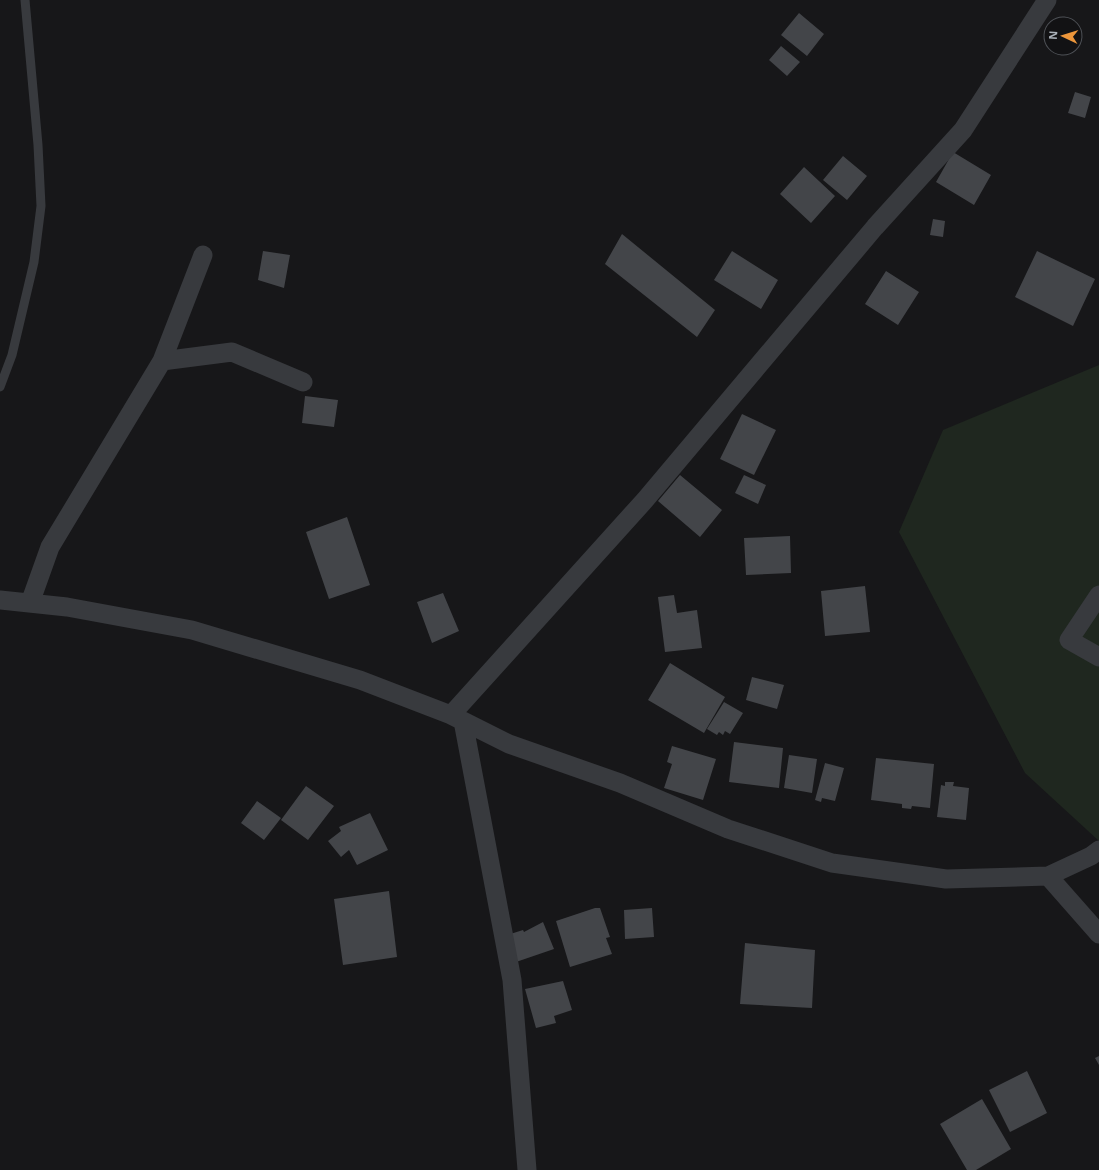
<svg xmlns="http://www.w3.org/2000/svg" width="1099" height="1170" viewBox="0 0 1099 1170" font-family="'Noto Sans',sans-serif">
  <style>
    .green { fill: #1f271f }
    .building { fill: #434549 }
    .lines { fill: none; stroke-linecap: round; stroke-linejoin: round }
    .service { stroke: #383a3e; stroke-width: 9 }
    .minor { stroke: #383a3e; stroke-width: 19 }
  </style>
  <rect width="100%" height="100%" fill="#171719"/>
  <path class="green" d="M1099 365V841L1025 773 899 532 943 430Z"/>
  <path class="building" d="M799 13 824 34 807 56 781 35Z
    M781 46 800 62 787 76 769 60Z
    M1075 92 1091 97 1085 118 1068 113Z
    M953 152 991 175 974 205 936 182Z
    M843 156 867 176 847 200 823 180Z
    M804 167 835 196 811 223 780 194Z
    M933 219 945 221 943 237 930 235Z
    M622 234 715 310 697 337 605 264Z
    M263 251 290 255 284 288 258 280Z
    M732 251 778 280 761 309 714 280Z
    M1037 251 1095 279 1073 326 1015 297Z
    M886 271 919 292 898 325 865 304Z
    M305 396 338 400 334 427 302 423Z
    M742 414 776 430 754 475 720 459Z
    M680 475 722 510 700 537 658 501Z
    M744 475 766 485 758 504 735 493Z
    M347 517 370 585 329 599 306 532Z
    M790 536 791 573 746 575 744 538Z
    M865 586 870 632 825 636 821 591Z
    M443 593 459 631 432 643 417 602Z
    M674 595 677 613 697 610 702 648 665 652 658 597Z
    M670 663 725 697 704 733 648 700Z
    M752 677 784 685 777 709 746 700Z
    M724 702 743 713 730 734 725 731 723 735 719 732 717 735 707 729Z
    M734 742 783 748 779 788 729 782Z
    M672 746 716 759 703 800 664 788 672 764 667 762Z
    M789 755 817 759 812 793 784 788Z
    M876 758 934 764 930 808 912 806 911 809 902 808V804L871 800Z
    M825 763 844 768 835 801 822 798 821 802 815 800Z
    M945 782H954L953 786 969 788 966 820 937 817 941 785 945 786Z
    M306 786 334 806 308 840 281 820Z
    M257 801 281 818 264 840 241 823Z
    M370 813 388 850 357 865 349 850 341 857 328 841 341 831 339 827Z
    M389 891 397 957 343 965 334 899Z
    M595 908H600L610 937 606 938 612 954 570 967 556 921Z
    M652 908 654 937 625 939 624 910Z
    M543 922 554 949 516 962 507 935 523 930 524 932Z
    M745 943 815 950 812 1008 740 1004Z
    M563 981 572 1010 554 1016 556 1023 536 1028 525 989Z
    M1099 1056V1065L1095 1058Z
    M1027 1071 1047 1113 1010 1132 989 1090Z
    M982 1099 1011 1149 976 1170H967L940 1124Z"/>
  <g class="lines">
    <path class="service" d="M0 387 12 355 34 262 41 206 38 145 25 0"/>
    <path class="minor" d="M162 361 232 352 303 382
      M1099 595 1069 640 1099 657
      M0 600 67 607 192 630 360 680 451 715 509 744 620 783 728 829 832 863 946 879 1048 876 1091 856 1099 850
      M30 603 50 547 162 361 203 255
      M451 715 645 500 875 227 963 130 1047 0
      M463 721 512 980 527 1170
      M1048 876 1099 934"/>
  </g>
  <g transform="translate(1063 36) rotate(274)"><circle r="19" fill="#121214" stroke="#4e5156"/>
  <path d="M0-3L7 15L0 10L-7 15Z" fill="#ec963b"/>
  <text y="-6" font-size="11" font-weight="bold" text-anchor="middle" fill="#a9b0b8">N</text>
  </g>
</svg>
